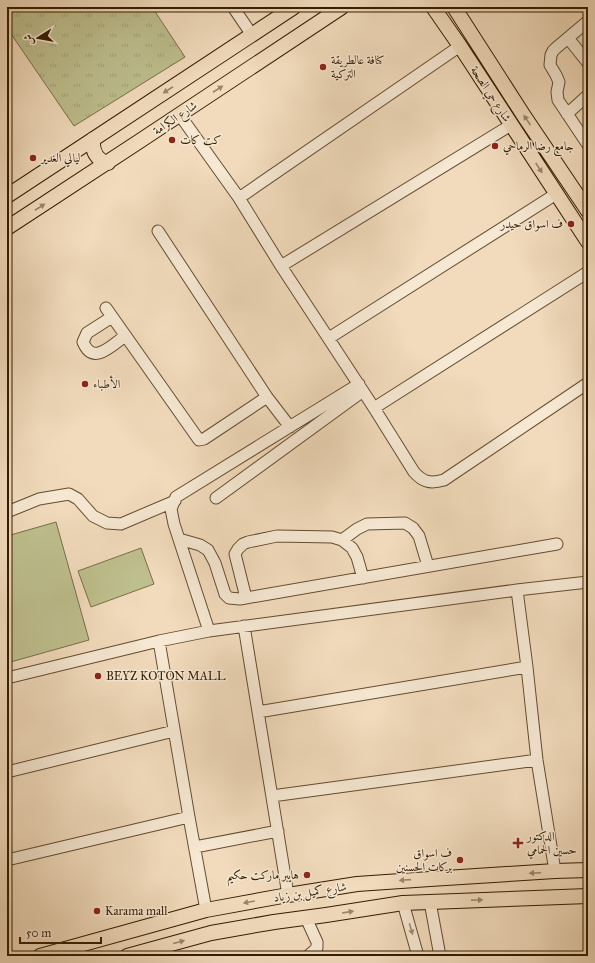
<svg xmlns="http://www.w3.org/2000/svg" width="595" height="963" viewBox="0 0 595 963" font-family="'IM FELL Great Primer',Amiri,serif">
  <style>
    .grass { fill: url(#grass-tufts); stroke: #796e47 }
    .pitch { fill: #bebf8e; stroke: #796e47 }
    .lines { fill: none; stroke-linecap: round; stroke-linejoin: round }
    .minor-casing { stroke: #634c2f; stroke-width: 13 }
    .major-casing { stroke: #341c00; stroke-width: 16 }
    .minor { stroke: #f6e8d3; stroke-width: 11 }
    .major { stroke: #f1dbbc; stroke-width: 14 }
    .oneway { fill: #9c8567 }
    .oneway2 { fill: #9f8c74 }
    .poi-dot { fill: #8f2418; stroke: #f6e8d3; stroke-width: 1.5 }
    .labels { text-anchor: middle; stroke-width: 3; stroke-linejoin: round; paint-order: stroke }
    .poi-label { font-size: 12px; fill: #341c00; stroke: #f6e8d3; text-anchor: start }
    .street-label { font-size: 12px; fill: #341c00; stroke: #f6e8d3 }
  </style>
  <defs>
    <pattern id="grass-tufts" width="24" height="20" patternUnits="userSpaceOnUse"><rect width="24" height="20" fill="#bebf8e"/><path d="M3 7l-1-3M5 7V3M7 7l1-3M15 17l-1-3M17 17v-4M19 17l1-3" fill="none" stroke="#a4a479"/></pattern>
  </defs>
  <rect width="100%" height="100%" fill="#f1dbbc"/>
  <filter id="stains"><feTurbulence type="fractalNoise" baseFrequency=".005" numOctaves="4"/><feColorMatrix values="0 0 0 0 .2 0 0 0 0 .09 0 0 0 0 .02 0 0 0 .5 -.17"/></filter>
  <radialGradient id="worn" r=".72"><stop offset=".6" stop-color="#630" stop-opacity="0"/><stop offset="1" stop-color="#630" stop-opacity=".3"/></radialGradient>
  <path class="grass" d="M7 7H152L185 57 74 126 7 28Z"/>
  <path class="pitch" d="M56 522 89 640 7 663V536Z
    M141 548 154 584 91 607 78 571Z"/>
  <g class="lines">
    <g class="minor-casing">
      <path id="minor" d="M233 7 252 35
        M588 21 556 48 553 51 551 55 550 65 556 75 559 82 557 92 558 100 588 145
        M568 38 588 63
        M179 114 239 198 281 266 374 408 414 472C423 482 430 484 444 480L588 383
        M567 114 588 95
        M239 198 460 46
        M158 231 267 397 290 427
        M281 266 511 125
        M106 308 199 440 204 439 267 397
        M112 317 87 333 83 342C93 366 111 346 125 336
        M329 338 556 194
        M374 408 588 272
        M216 498 363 391
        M7 512 39 499 69 494 78 499 93 516 107 523 121 524 175 501
        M179 539 200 545 208 550 215 563 225 594 229 598 240 599 557 544
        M342 540 357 529 367 524 405 523 413 528 419 536 428 566
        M517 590 527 667 537 760 555 871
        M246 598 235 554 238 549 243 544 248 542 277 536 332 537 342 540 352 548 357 557 363 578
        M244 626 288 895
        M209 631 174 524 171 509 176 497 359 384
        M159 641 189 817 206 910
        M7 678 159 641 209 631 517 590 588 582
        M258 712 527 667
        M7 772 174 731
        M272 796 537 760
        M195 847 278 831
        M7 860 189 817
        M430 902 440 956
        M403 903 418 956
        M306 918 317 942V948L308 956"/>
    </g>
    <g class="major-casing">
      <path id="major" d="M433 7 460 46 588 242
        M454 7 524 116 588 211
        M93 139C92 151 96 160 108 163
        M7 196 294 7
        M7 228C119 155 231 81 342 7
        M40 956 206 910 288 895 357 884 430 879 555 871 588 870
        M127 956 211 933 274 922 326 915 403 903 588 896"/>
    </g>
    <use href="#minor" class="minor"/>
    <use href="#major" class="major"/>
  </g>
  <defs><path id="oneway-solid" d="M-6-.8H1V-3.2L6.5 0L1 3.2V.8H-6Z"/></defs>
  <g class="oneway">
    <use href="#oneway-solid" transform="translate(218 89) rotate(-33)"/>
    <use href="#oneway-solid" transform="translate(168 90) rotate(147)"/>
    <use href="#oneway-solid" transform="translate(527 120) rotate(-124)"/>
    <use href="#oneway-solid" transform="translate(539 168) rotate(57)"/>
    <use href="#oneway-solid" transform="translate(40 207) rotate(-33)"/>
    <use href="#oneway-solid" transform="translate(535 873) rotate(177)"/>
    <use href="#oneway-solid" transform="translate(405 880) rotate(176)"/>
    <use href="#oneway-solid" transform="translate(477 900) rotate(-2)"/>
    <use href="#oneway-solid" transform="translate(249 902) rotate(170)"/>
    <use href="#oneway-solid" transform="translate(348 912) rotate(-9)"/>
    <use href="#oneway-solid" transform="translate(179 942) rotate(-15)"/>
  </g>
  <use class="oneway2" href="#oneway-solid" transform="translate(411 929) rotate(74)"/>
  <g class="poi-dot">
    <circle cx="323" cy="67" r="4"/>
    <circle cx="172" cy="140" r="4"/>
    <circle cx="495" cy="146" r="4"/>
    <circle cx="33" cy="158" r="4"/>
    <circle cx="571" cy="224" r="4"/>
    <circle cx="85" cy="384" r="4"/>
    <circle cx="98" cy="676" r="4"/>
    <path d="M516 837h4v4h4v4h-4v4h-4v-4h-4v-4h4z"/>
    <circle cx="460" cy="860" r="4"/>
    <circle cx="307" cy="875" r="4"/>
    <circle cx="97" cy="911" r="4"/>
  </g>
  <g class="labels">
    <g class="poi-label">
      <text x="331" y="64">كنافة عالطريقة<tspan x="331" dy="14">التركية</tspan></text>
      <text x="180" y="144">كت كات</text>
      <text x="503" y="150">جامع رضا الرماحي</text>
      <text x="41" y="162">ليالي الغدير</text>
      <text x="563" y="228" text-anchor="end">ف اسواق حيدر</text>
      <text x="93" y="388">الأطباء</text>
      <text x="106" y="680">BEYZ KOTON MALL</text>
      <text x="527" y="840">الدكتور<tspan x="527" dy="14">حسين الحمامي</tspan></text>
      <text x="452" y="857" text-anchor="end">ف اسواق<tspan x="452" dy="14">بركات الحسنين</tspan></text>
      <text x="299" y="879" text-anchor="end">هایبر مارکت حکیم</text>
      <text x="105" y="915">Karama mall</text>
    </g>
    <g class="street-label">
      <text transform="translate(491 94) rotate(57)" y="4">شارع حي الصحة</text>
      <text transform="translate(175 118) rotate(-34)" y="4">شارع الكرامة</text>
      <text transform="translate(310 892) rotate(-9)" y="4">شارع كميل بن زياد</text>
    </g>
  </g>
  <rect width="595" height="963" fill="none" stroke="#f1dbbc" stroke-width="24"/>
  <rect x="8" y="8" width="579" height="947" fill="none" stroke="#341c00" stroke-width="2"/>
  <rect x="12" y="12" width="571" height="939" fill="none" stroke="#341c00"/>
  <g transform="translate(38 38) rotate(259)" stroke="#f6e8d3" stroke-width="3" paint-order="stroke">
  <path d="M0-3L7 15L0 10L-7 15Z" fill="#341c00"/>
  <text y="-6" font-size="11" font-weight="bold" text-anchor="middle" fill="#341c00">ش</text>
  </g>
  <path d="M20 937v6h81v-6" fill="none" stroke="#341c00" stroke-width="2"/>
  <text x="26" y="937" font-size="12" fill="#341c00" stroke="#f6e8d3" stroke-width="3" paint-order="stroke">50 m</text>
  <rect width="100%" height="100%" filter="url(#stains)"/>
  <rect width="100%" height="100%" fill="url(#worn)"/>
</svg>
